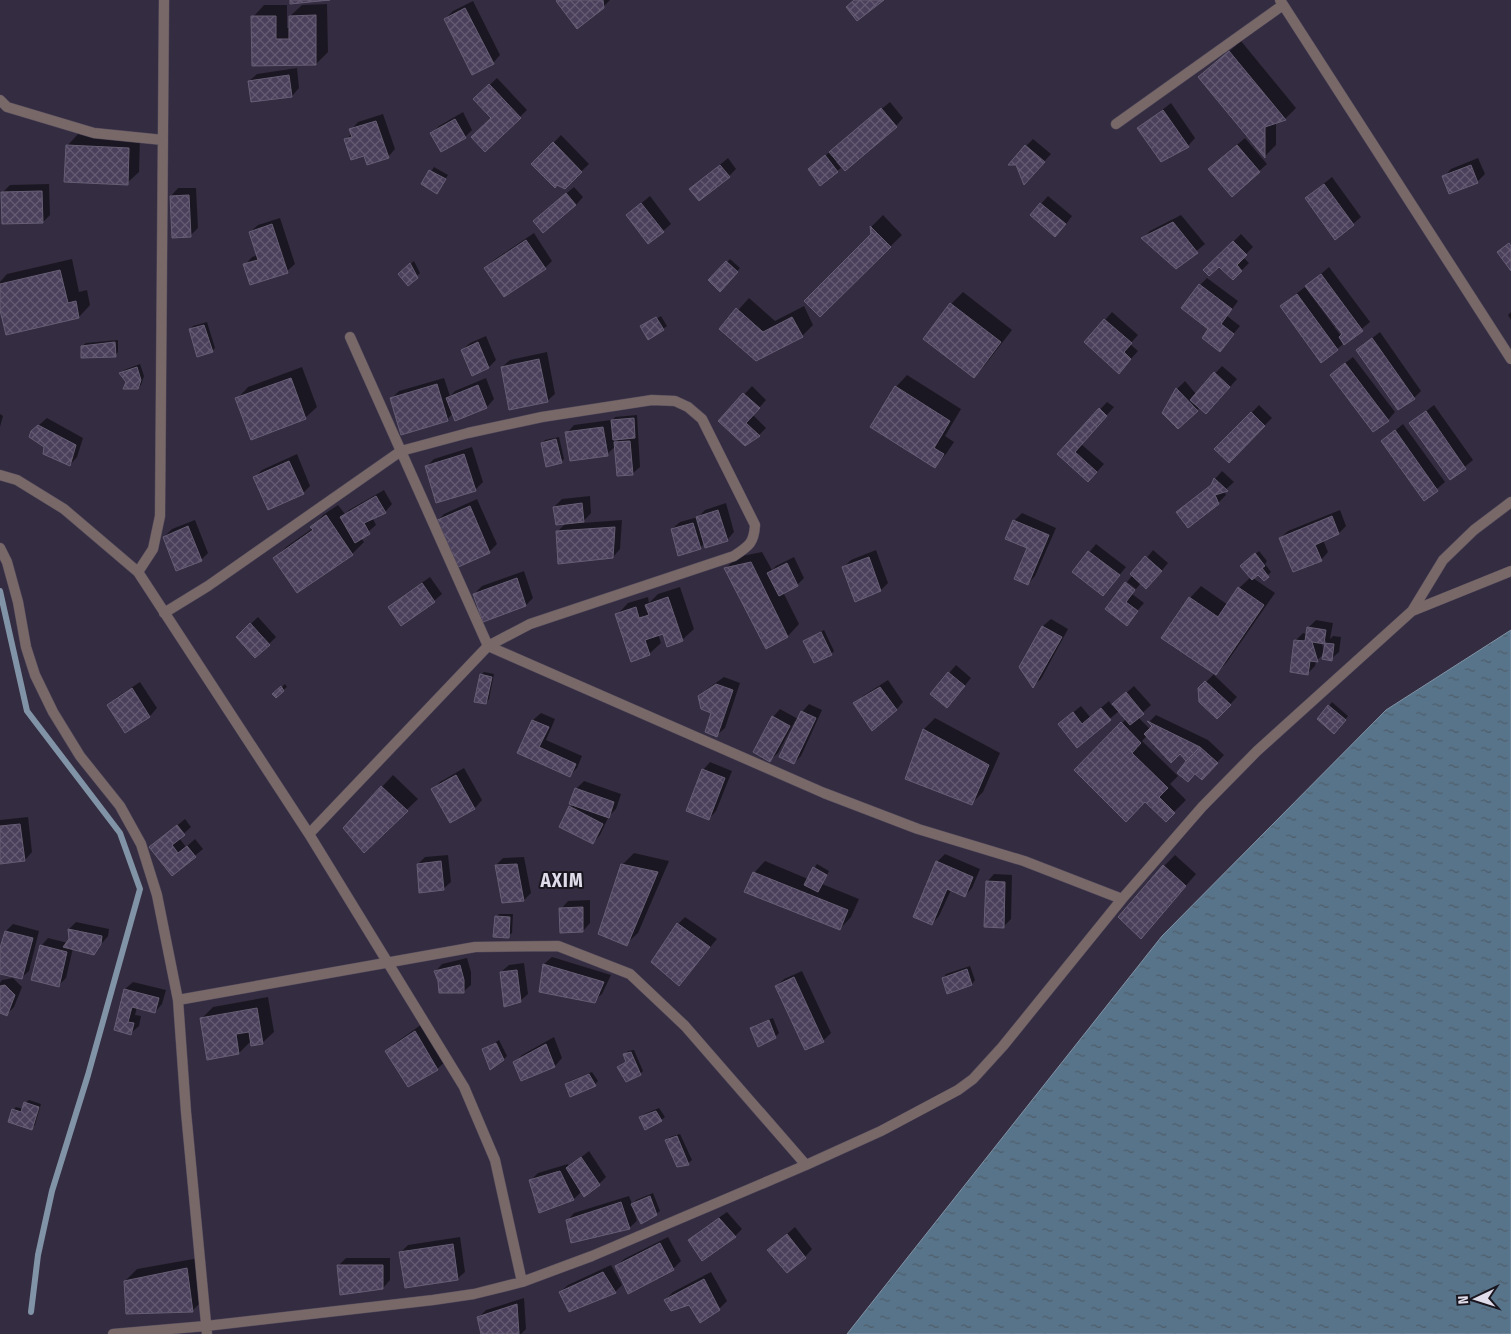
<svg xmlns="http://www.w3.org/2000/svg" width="1511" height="1334" viewBox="0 0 1511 1334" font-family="'Fira Sans Condensed',sans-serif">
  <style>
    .water { fill: url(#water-ripples); stroke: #8193a6 }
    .shadow { fill: #0007; fill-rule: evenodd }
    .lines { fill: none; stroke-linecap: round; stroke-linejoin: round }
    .stream { stroke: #8193a6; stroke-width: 6 }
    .building { fill: url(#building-cross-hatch); stroke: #665e75 }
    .street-casing { stroke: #50485b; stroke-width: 11 }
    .street { stroke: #786868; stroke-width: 10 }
    .labels { text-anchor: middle; stroke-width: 4; stroke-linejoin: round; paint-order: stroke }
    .district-label { font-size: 19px; font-weight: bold; letter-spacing: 1px; fill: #e0dce9; stroke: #1a161f }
  </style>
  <defs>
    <pattern id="water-ripples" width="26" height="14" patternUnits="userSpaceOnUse" patternTransform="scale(1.25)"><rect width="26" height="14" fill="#58748a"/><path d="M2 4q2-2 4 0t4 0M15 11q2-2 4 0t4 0" fill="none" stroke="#4f5e6b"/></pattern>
    <pattern id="building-cross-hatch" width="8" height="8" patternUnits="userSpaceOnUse" patternTransform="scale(1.25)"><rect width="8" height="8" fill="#4b405b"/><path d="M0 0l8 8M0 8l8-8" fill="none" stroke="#655b73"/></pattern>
  </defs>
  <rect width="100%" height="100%" fill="#342c40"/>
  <path class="water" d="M1511 630V1334H847L1162 936 1386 710Z"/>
  <path class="shadow" d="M559 0H610L603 7Z
    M473 1 500 55 493 63 445 19 453 11Z
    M327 4 328 52 316 64 253 65V17L264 5H287V28H290V16L302 5Z
    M1241 41 1296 108 1285 119 1276 122V145L1265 156 1200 77Z
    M297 68 299 88 292 96 249 81 257 74Z
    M497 78 527 110 485 151 492 118 475 99Z
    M890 102 903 118 896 126 838 161 836 162 841 168 837 171 813 166Z
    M1171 103 1195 138 1188 146 1139 128Z
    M463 112 472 130 465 137 432 133 439 126Z
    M383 114 395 149 388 157 364 154 346 140 352 133 351 130 358 122Z
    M78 134 140 137 139 172 127 183 67 146Z
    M561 135 589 164 565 187 533 164Z
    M1245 138 1267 164 1232 195 1217 162Z
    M1033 139 1051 154 1031 176 1017 164 1026 146Z
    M728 158 736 169 729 176 691 189Z
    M1478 158 1485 174 1477 182 1444 177 1451 169Z
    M434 167 448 175 437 192 423 184Z
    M1332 177 1361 217 1353 224 1306 198Z
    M49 184 50 215 43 222 2 193 10 185Z
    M574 187 583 197 576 205 542 214Z
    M178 188H196L198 228 190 236 171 196Z
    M650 196 671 224 663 231 627 215Z
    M1048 196 1072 216 1063 228 1031 215Z
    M883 215 902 235 820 316 872 235V226Z
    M1181 215 1205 244 1176 268 1143 238 1150 231Z
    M280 218 295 264 287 271 245 265 252 257 258 255 250 232 258 225Z
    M534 233 552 261 545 268H486L494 260Z
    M1241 234 1253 247 1243 257 1249 263 1233 279 1220 265 1205 270Z
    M72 259 79 292 87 290 90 305 79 317 0 304V282L7 274Z
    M730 259 740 268 720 290 710 280Z
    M414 261 420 273 408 284 403 270Z
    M1329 267 1370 322 1337 349 1281 306 1305 287 1341 336 1343 334 1307 286Z
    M1207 278 1238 301 1227 316 1240 326 1220 350 1210 329 1200 285Z
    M963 292 1012 330 985 365 974 376 925 338 951 304Z
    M749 298 775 321 804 306 813 325 802 336 721 329Z
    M1112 312 1138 335 1130 344 1138 351 1119 372 1105 320Z
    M1511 312V320L1508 315Z
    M661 316 667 326 663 329 643 326Z
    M207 322 215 348 212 351 190 330 193 326Z
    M1380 332 1421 391 1414 398 1357 350Z
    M486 336 496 360 489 367 473 374 462 350 470 343Z
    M118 340V352L115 356 82 346 86 343Z
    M547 352 555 394 547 401 502 367 510 360Z
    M1353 357 1395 412 1388 420 1339 368Z
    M140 364 144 376 141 385 138 388 127 382 121 373 124 370Z
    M1222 366 1237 379 1214 405 1200 407 1178 428 1163 412 1177 389 1185 381 1196 394Z
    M302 367 317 407 305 418 237 399 248 387Z
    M907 375 961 409 945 436 954 442 946 454 934 466 896 387Z
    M444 378 450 396 455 391 486 378 494 399 487 407 456 419 453 413 447 420 391 399 399 391Z
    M752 386 766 400 753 415 766 428 759 435 745 444 720 421Z
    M1107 402 1114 407 1081 444 1104 464 1096 473 1059 454Z
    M1259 405 1272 418 1229 461 1216 449Z
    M1434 405 1473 460 1450 479 1411 423Z
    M0 414 3 416 0 427Z
    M637 415 640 467 632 474 616 446 607 454 567 433 574 425 611 420V422L615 417ZM620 438 614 444V439Z
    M47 418 83 438 77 457 70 465 46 447 32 431Z
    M1403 424 1445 482 1424 500 1383 441Z
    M559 437 564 459 561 462 542 443 545 440Z
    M472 447 483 482 475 490 426 467 434 459Z
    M297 454 310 486 303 493 255 477 262 470Z
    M1222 471 1234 482 1224 491 1226 495 1218 503 1178 512 1213 483 1215 479Z
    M384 490 392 504 385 512 372 517 376 525 361 538 364 542 352 554 298 592 275 558 286 547 313 528 312 527 323 515 338 505 345 514 349 510Z
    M590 496 591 513 582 523 622 520 620 549 613 557 557 532 566 523 554 507 562 499Z
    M477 499 497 544 490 551 457 566 437 521 444 514Z
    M726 503 734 532 727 540 705 543 700 548 672 529 680 522 698 517 705 510Z
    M1340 510 1346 526 1339 533 1323 540 1328 552 1321 560 1280 538 1288 531Z
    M1022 513 1056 528 1035 576 1028 584V547L1014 521Z
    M195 520 208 553 201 560 164 537 172 529Z
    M1096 544 1126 567 1103 595 1073 572Z
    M876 550 888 583 881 590 856 600 843 568 851 560Z
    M1153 550 1168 563 1154 580 1141 583 1136 589 1127 582Z
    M1259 551 1267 561 1265 564 1271 572 1264 579 1258 573 1253 578 1275 593 1227 662 1214 675 1237 697 1217 718 1200 688 1215 673 1190 598 1201 586 1228 605 1239 588 1251 577 1245 563Z
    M762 552 772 570 776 566 794 557 804 578 797 585 783 592 799 624 788 636 766 647 726 568 737 557Z
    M524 571 533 598 526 605 474 594 482 586Z
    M430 577 442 594 434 601 389 607 397 600Z
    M1125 584 1134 591 1132 594 1144 603 1126 624Z
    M680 587 694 629 682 640 664 632 658 634 661 643 649 654 617 615 628 603 648 597 649 603 658 594Z
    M258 617 276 637 269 644 237 637Z
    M1051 619 1068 629 1041 679 1033 686 1020 667 1043 626Z
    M1316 620 1333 623 1330 639 1333 636 1341 637 1339 652 1331 659 1324 654 1316 661 1315 666 1308 673 1295 641 1303 633 1307 634 1308 628ZM1326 640 1324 653 1322 643Z
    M824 630 834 651 831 654 805 641Z
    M956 665 971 678 954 699 932 693Z
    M484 672 494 674 489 699 486 703 481 675Z
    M724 677 740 683 725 728 717 735 712 712 699 696 707 689Z
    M888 680 903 702 896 710 855 703 863 696Z
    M140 682 157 708 150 716 125 732 108 705 116 698Z
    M285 684 287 687 276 696 274 694Z
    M1134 686 1151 705 1138 717 1150 729 1154 726 1150 721 1156 715 1208 740 1224 755 1209 771 1188 761 1180 753 1147 736 1142 741 1178 776 1170 784 1186 800 1166 820 1145 800 1076 770 1126 719 1119 711 1077 746 1059 724 1081 706 1090 717 1109 701 1112 706Z
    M1332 702 1348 716 1338 729 1319 719Z
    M809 704 822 710 801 756 794 763 797 722 795 721 778 753 770 760 773 717 780 709 798 719 802 712Z
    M541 713 555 719 546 740 582 756 577 768 570 775 519 752 533 720Z
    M935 718 1000 753 983 792 972 803 907 778 924 729Z
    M710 762 732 771 716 811 709 819 703 770Z
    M464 768 482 800 475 808 451 821 433 789 440 782Z
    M393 775 418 799 364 851 344 828Z
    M584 781 621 794 616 809 609 816 600 835 593 843 570 807 573 804 576 789Z
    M28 817 32 852 25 860 0 863V820Z
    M185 819 191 827 179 838 186 847 195 839 203 849 172 875 151 847Z
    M634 853 669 861 638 933 626 944 622 865Z
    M945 854 980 869 972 888 965 896 951 890 939 916 932 924 937 862Z
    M448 855 451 882 443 889 418 864 425 857Z
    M1175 855 1196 874 1141 938 1164 866Z
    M524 857 531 893 524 900 496 865 503 858Z
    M765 861 808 879 817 864 829 871 822 884 859 899 851 917 840 929 754 873Z
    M994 874 1012 875 1011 919 1004 926 987 882Z
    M590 900V923L583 931 561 909 568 901Z
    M499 914H513L512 933 508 936 496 917Z
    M685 917 717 939 679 984 678 924Z
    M76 922 109 929 108 936 93 954 73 948 66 978 59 985 41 946 48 938 68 943 70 939 69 929Z
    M13 924 39 931 29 971 21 978 0 972V953L6 931Z
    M552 957 611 975 602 994 594 1001 544 964Z
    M467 958 471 972V985L463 992 440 981 435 972 442 964Z
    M524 963 528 994 520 1001 501 972 509 965Z
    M970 966 975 980 972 984 943 978 946 974Z
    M802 971 831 1033 823 1041 806 1049 777 986 784 979Z
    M13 978 22 987 14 1007 7 1014 0 1012V983L2 980Z
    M133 982 166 990 162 1004 155 1012 137 1007 135 1015 141 1016 139 1026 131 1033 115 1029 125 989Z
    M268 997 274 1032 262 1043 252 1040 239 1053 202 1018 213 1007Z
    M773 1018 779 1033 775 1037 751 1028 755 1025Z
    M422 1024 445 1062 437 1069 387 1051 394 1044Z
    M554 1037 562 1058 555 1066 521 1079 514 1063 522 1055Z
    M499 1040 507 1056 504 1059 484 1050Z
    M634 1050 643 1071 640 1074 618 1067 627 1061 625 1054 628 1051Z
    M592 1072 598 1081 595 1084H566L570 1081Z
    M29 1100 41 1104 35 1125 32 1128 13 1110 16 1107 23 1109 25 1103Z
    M659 1108 665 1117 661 1120 641 1118 644 1114Z
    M680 1134 692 1160 688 1163 678 1166 666 1140 670 1137Z
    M589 1151 606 1177 599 1184 582 1191 574 1199 539 1211 530 1181 538 1173 568 1164 569 1167Z
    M653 1193 660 1211 656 1214 633 1208 637 1221 629 1228 567 1221 574 1213 629 1196 632 1204 636 1200Z
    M727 1212 742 1229 735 1236 689 1241 697 1233Z
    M795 1227 812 1249 805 1257 777 1243Z
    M460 1237 465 1272 457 1279 400 1253 408 1245Z
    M668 1237 681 1261 673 1269 616 1267 624 1259Z
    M199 1258 204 1299 193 1310 125 1281 137 1269Z
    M346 1258H390V1280L383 1288 339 1265Z
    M611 1265 622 1285 615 1292H560L568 1285Z
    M711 1272 727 1301 719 1309 665 1300 673 1292Z
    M524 1298 526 1329 521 1334H483L478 1318 486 1310Z"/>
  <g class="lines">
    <path class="stream" d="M0 591 27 711 120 833 140 889 88 1075 52 1191 38 1255 31 1312"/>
  </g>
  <path class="building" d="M290 0H330L290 4Z
    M557 0H603L604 8 577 29 556 1Z
    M854 0H884L857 21 846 7Z
    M465 8 494 64 472 75 444 19Z
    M316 15V65L252 66 251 16H276V39H289V16Z
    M1229 51 1286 120 1265 127V158L1198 77Z
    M289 75 292 97 251 102 248 81Z
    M489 84 521 118 485 152 471 137 491 118 473 99Z
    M881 108 897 127 845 171 829 152Z
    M1163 110 1189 147 1161 162 1137 128Z
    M455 119 466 138 441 152 430 133Z
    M376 121 389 158 367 165 364 156 351 160 344 139 352 137 349 129Z
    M553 142 582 172 565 189 557 185 555 188 531 164Z
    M66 145 129 148 128 185 64 182Z
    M1025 145 1045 162 1024 185 1016 165H1008Z
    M1237 145 1260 172 1232 197 1208 169Z
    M825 155 838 172 820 186 808 169Z
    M720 165 730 177 699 201 689 189Z
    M1471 165 1478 183 1449 194 1442 176Z
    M429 170 446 179 437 194 421 184Z
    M1324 184 1354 225 1335 240 1305 198Z
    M42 191 43 223 2 224 1 192Z
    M566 193 576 205 543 233 533 221Z
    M189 195 191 237 172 238 170 196Z
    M641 203 664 232 648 244 626 215Z
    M1040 203 1066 224 1055 237 1030 215Z
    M1173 222 1198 253 1176 269 1141 238Z
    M272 224 288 273 250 285 243 264 258 260 249 232Z
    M870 226 891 247 820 317 804 301 871 234Z
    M526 240 546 269 504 297 484 268Z
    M1233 241 1247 255 1237 265 1242 271 1233 280 1219 267 1209 276 1203 270Z
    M1509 243 1511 246V271L1497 252Z
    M726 261 738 272 720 292 708 280Z
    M410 263 418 278 408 286 398 274Z
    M60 270 68 303 76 301 79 318 6 335 0 310V284Z
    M1321 274 1363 331 1344 345 1339 337 1342 334 1305 286Z
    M1199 284 1232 309 1221 324 1234 334 1220 352 1202 338 1208 329 1181 308Z
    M1297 294 1338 350 1321 363 1280 306Z
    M950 303 1001 342 974 378 923 339Z
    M736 308 763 332 792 317 803 337 756 361 719 329Z
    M656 317 664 330 648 340 640 326Z
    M1104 319 1132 343 1124 352 1131 359 1119 374 1084 342Z
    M204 325 213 352 197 357 189 329Z
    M1372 338 1415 399 1398 410 1356 350Z
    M115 342 116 357 81 358V346Z
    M478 342 489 368 472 376 461 350Z
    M539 359 548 402 509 410 501 367Z
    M1345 363 1389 421 1373 432 1330 375Z
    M137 367 141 380 138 389H123L126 382 119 373Z
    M1214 372 1230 387 1206 414 1190 400Z
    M291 378 306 419 251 440 235 398Z
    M437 384 448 421 401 435 390 398Z
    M478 385 487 408 455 421 446 398Z
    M895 386 950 421 934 448 944 454 935 468 870 427Z
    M1176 388 1198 411 1178 429 1162 413Z
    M743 393 760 408 746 423 760 436 745 446 718 421Z
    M1099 408 1107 416 1075 452 1097 472 1088 482 1057 454Z
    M1426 411 1466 469 1450 480 1409 423Z
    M1251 412 1265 426 1229 463 1214 449Z
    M634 418 635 438 613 440 611 420Z
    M38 425 76 445 70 466 43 454 44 447 29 437 31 431Z
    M603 427 608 456 570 461 565 432Z
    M1395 430 1438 491 1424 501 1381 441Z
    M556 439 562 463 546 467 541 443Z
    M630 441 633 475 617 476 614 442Z
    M464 454 476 491 436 503 425 466Z
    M289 461 304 494 268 510 253 477Z
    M1214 478 1228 491 1215 495 1219 504 1188 528 1176 512 1211 485Z
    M376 496 386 513 364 523 370 534 355 543 340 517Z
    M582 503 584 522 556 525 553 507Z
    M470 506 490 553 456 568 435 521Z
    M718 510 728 541 705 548 696 517Z
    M326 515 353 555 297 593 273 558 313 530 310 527Z
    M1332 516 1339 534 1315 545 1322 561 1293 572 1279 538Z
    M1013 520 1049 535 1028 585 1014 579 1027 548 1005 539Z
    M693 523 701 549 678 556 671 529Z
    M188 526 202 561 176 571 163 537Z
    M615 527 613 558 558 564 556 531Z
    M1088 551 1120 575 1103 596 1072 572Z
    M1255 553 1265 566 1262 568 1269 577 1264 581 1258 575 1252 580 1240 566Z
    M1145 556 1162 571 1146 589 1130 574Z
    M869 557 881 591 855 602 842 567Z
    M751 562 788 637 766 649 724 568Z
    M787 563 798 586 779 596 767 573Z
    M517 578 526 606 483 622 473 594Z
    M1125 582 1135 590 1126 602 1138 611 1127 626 1105 609Z
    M422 583 435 602 401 626 388 607Z
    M1238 587 1264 605 1216 675 1161 638 1189 597 1218 617Z
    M668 597 683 641 667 647 663 634 645 640 650 655 631 662 615 614 636 607 639 618 649 615 645 605Z
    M250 623 270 645 255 658 236 637Z
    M1042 626 1062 637 1033 688 1019 667Z
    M1307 627 1326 630 1324 643 1334 644 1332 661 1322 659 1325 644 1312 642 1318 662 1310 661 1308 675 1290 672 1294 640 1305 641Z
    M821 632 832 655 814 663 803 641Z
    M948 672 965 686 947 708 930 694Z
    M480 674 492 677 486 704 474 702Z
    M1205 681 1231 705 1217 719 1199 702 1198 688Z
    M716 684 733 690 717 737 705 732 711 713 701 709 698 696Z
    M281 686 284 691 276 698 272 694Z
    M880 687 897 710 872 731 853 703Z
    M132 688 150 717 125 733 107 705Z
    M1126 692 1144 714 1130 725 1112 704Z
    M1328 705 1346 720 1334 734 1317 719Z
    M1101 708 1111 720 1077 748 1058 724 1073 712 1082 724Z
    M801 711 816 718 794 764 779 757Z
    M772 716 790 726 770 762 753 752Z
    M532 720 549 727 539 747 576 764 570 777 517 753Z
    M1147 721 1200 747 1186 761 1180 754 1171 763 1144 734 1152 726Z
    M1121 722 1141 743 1132 753 1168 788 1159 797 1175 813 1166 822 1145 802 1126 822 1074 770Z
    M923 729 989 765 972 805 905 779Z
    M1200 747 1218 763 1202 780 1195 774 1188 782 1177 773 1186 761Z
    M702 769 725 778 709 820 686 811Z
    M456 775 475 809 450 823 431 789Z
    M381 786 408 811 364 853 343 828Z
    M575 788 614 802 609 818 569 804Z
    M569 806 603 824 593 844 559 827Z
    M20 824 25 861 0 864V826Z
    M177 825 185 835 172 845 178 853 187 846 196 857 172 876 149 847Z
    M441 861 444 890 419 893 417 864Z
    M936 861 973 877 965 897 947 889 932 925 913 917Z
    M517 864 524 901 502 903 495 865Z
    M621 864 658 872 627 946 598 934Z
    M1163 865 1186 886 1141 939 1118 917Z
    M813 867 827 875 818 892 804 885Z
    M753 872 848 910 840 930 744 892Z
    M986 881 1005 882 1004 928 984 927Z
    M583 907V932L560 933 559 908Z
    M495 916 510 917 509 938 493 937Z
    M677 923 710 947 679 986 651 962Z
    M68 929 102 936 101 944 94 955 63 947 69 939Z
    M5 931 33 938 22 979 0 974V948Z
    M40 945 67 952 59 987 31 980Z
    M543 964 604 982 595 1003 539 992Z
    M460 965 464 980V993H439L438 981 434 971Z
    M967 969 972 985 947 994 942 978Z
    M517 970 521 1002 504 1007 500 972Z
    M794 977 824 1042 805 1050 775 986Z
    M5 985 15 995 7 1016 0 1013V986Z
    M124 989 159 998 155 1013 132 1007 128 1022 134 1023 131 1035 114 1030Z
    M257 1008 263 1044 251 1046 249 1032 236 1034 239 1054 207 1060 200 1018Z
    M769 1020 776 1038 758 1047 750 1028Z
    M415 1031 438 1070 408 1087 385 1051Z
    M496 1043 504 1060 490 1070 482 1049Z
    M546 1044 555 1067 521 1081 513 1062Z
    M631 1052 641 1075 626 1082 617 1067 626 1062 623 1054Z
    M589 1074 596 1086 570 1097 565 1084Z
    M24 1102 39 1107 32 1130 8 1122 12 1109 21 1112Z
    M656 1111 662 1121 645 1130 639 1117Z
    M677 1136 689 1165 677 1167 665 1140Z
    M581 1157 600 1185 584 1197 566 1168Z
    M560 1171 574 1200 539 1213 529 1180Z
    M650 1196 657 1215 641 1224 631 1204Z
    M621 1202 630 1229 571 1243 566 1220Z
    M719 1218 736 1237 702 1261 688 1240Z
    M787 1234 806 1258 787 1273 767 1250Z
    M660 1243 674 1270 628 1294 615 1266Z
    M453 1244 458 1280 405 1288 399 1252Z
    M337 1265H383V1289L340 1295Z
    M187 1268 193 1312 126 1314 124 1281Z
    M603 1272 616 1293 569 1312 559 1292Z
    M704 1279 720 1310 700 1323 689 1305 671 1311 664 1300Z
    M517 1304 519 1334H481L477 1317Z"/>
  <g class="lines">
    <g class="street-casing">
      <path id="street" d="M1280 0 1511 359
        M0 100 7 107 94 133 163 140
        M1116 124 1283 5
        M350 337 488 646 824 793 918 829 1024 861 1122 899
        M0 475 17 480 64 509 138 572 309 834 464 1087 495 1160 522 1282
        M0 548 7 562 18 602 26 647 35 675 53 712 80 756 120 806 141 844 157 895 178 1000 186 1112 207 1334
        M138 572 153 549 160 516 164 0
        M1412 611 1511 571
        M164 613 208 586 401 451 468 433 542 417 652 400 675 401 688 407 702 419 755 525C754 543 749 546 734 556L530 624 488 646 309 834
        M178 1000 475 947 558 946 630 974 685 1026 806 1165
        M113 1334 206 1326 433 1300 474 1294 522 1282 592 1256 806 1165 881 1131 958 1090 973 1079 1003 1046 1122 899 1202 807 1257 751 1412 611 1443 560 1474 530 1511 502"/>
    </g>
    <use href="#street" class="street"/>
  </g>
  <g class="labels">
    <g class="district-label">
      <text x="562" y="887">AXIM</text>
    </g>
  </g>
  <g transform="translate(1476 1299) rotate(266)" stroke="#1a161f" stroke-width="4" paint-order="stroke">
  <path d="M0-4L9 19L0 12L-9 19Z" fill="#e0dce9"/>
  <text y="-8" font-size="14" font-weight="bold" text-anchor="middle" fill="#e0dce9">N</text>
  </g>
</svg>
